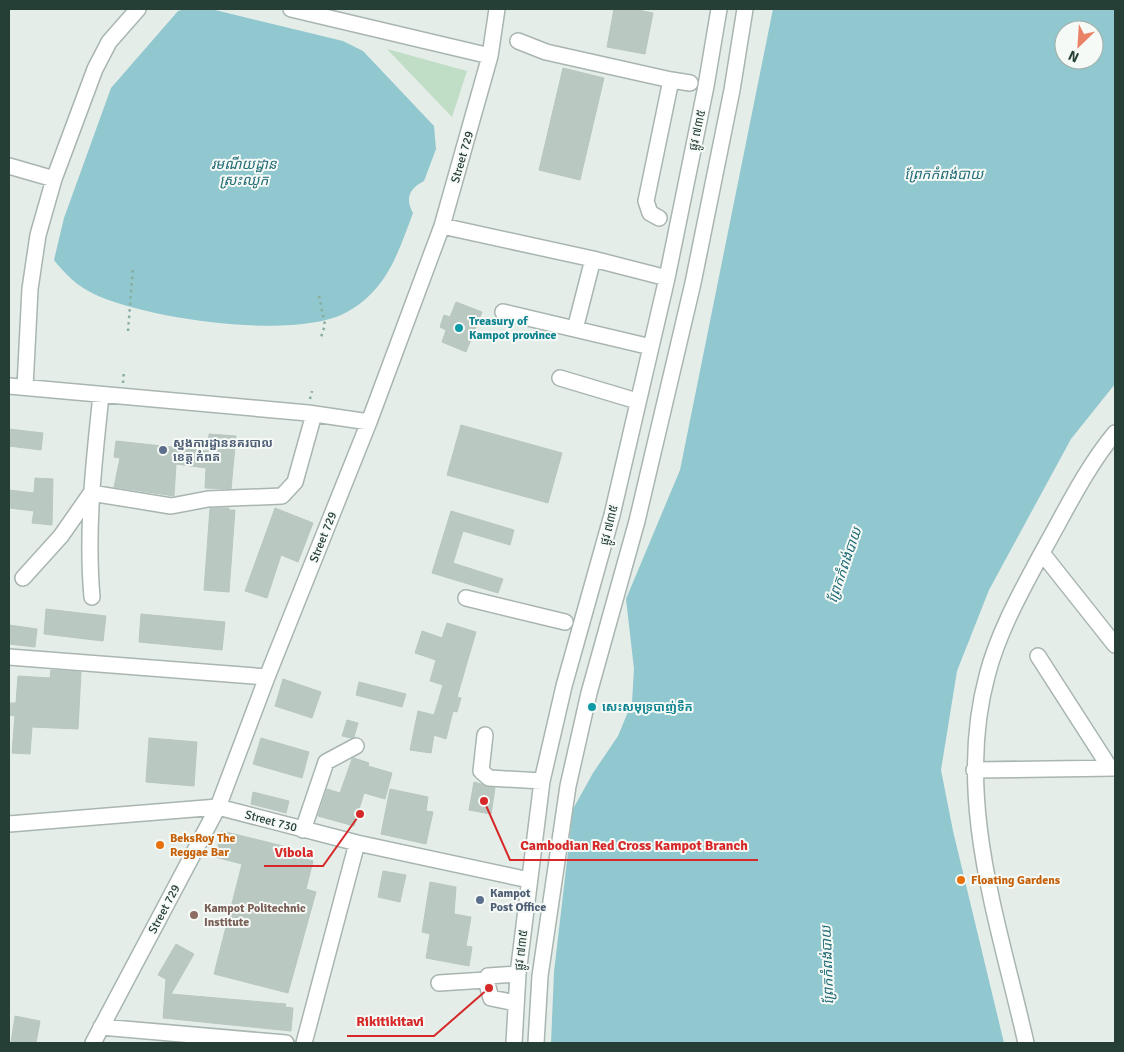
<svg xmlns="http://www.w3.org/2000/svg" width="1124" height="1052" viewBox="0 0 1124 1052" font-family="Signika,'Noto Sans Khmer',sans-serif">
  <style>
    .green { fill: #c0ddc6 }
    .water { fill: #91c7ce; fill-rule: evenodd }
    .building { fill: #bac8c2; stroke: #b8c7c0 }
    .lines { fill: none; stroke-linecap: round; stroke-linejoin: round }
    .minor-casing { stroke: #a8b5b0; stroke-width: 18 }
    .path { stroke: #88afa1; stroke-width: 2.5; stroke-dasharray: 2.5 4; stroke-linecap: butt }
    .minor { stroke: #fff; stroke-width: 15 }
    .culture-dot { fill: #0f9aa8; stroke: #f6faf7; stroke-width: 2 }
    .service-dot { fill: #5c6f8a; stroke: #f6faf7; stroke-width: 2 }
    .food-dot { fill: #e8710a; stroke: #f6faf7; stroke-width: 2 }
    .education-dot { fill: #8d6e63; stroke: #f6faf7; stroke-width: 2 }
    .labels { text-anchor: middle; stroke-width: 4; stroke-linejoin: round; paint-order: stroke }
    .street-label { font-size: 12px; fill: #253e36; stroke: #f6faf7 }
    .culture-label { font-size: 12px; font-weight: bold; fill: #0d838f; stroke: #f6faf7; text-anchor: start }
    .service-label { font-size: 12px; font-weight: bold; fill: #4e5e75; stroke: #f6faf7; text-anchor: start }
    .food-label { font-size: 12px; font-weight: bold; fill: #c56008; stroke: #f6faf7; text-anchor: start }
    .education-label { font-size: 12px; font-weight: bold; fill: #785e54; stroke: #f6faf7; text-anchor: start }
    .water-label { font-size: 14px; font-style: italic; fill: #226c77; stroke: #f6faf7 }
    .leader { fill: none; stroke: #d62828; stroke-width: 2 }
    .callout-dot { fill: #d62828; stroke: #f6faf7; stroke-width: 2 }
    .callout-label { font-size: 14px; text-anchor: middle; font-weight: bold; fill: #d62828; stroke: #f6faf7; stroke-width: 4; stroke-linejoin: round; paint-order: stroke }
  </style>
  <rect width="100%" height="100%" fill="#e5ede9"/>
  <path class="green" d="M387 49 467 71 452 117Z"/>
  <path class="water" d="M185 9H211L343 41 363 51 434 126 436 149 424 181C409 189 405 198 413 213 398 253 387 290 347 312 295 341 147 319 94 294 77 286 65 274 54 260L64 218 111 88 178 11Z
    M773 9H1115V384L1071 439 989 590 957 671 941 770 953 831 1004 1043H551L554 972 573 809 593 773 618 736 632 702 634 669 626 599 680 470ZM1064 30H1094V60H1064Z"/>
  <path class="building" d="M614 9H633L653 13 645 54 607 47Z
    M563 68 604 78 580 180 539 170Z
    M456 302 482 312 466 352 442 342 446 330 440 327 444 315 450 317Z
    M461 425 562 453 548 503 447 475Z
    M9 429 43 433 41 450 9 446Z
    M209 434 236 436 231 489 205 488 206 468 176 464 174 496 114 487 120 458 114 457 116 441 208 451Z
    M35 478 53 479 52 525 32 523 34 511 9 508V490L34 493Z
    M210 508H229V510H235L229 592 204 590Z
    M275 508 313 523 298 562 281 555 267 598 245 591Z
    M451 511 514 530 510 545 463 531 453 563 503 579 498 593 432 573Z
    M46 609 106 616 103 641 44 634Z
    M141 614 225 622 222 650 139 642Z
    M447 623 476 632 457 697 461 698 457 712 453 711 446 739 434 735 431 753 410 750 418 711 434 715 443 685 430 681 436 660 415 653 422 631 442 638Z
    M9 625 37 629 35 647 9 644Z
    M51 670 81 672 78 729 32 727 30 754 12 753 15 716 9 715V703H16L18 676 50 678Z
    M283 679 321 692 312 718 275 706Z
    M359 682 406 694 402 707 356 695Z
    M347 720 358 723 354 737 351 738 342 736Z
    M149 738 197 742 194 786 146 782Z
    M261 738 309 752 302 778 253 764Z
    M354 758 369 763 368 766 392 773 385 799 364 793 354 826 318 816 327 789 340 793 352 759Z
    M474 782 495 788 491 814 469 810Z
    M390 789 428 797 426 811 433 812 426 844 381 834Z
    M253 792 289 801 286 813 251 804Z
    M222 831 283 846 281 852 313 861 306 889 316 892 288 993 214 974 242 864 215 857Z
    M383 871 406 875 400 902 378 897Z
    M430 882 456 887 454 914 471 917 466 946 472 947 469 966 426 958 430 934 422 932Z
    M176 944 194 954 171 994 286 1004 285 1007 293 1008 291 1031 163 1018 166 979 158 975Z
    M15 1016 40 1021 36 1043H11Z"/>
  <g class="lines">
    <g class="minor-casing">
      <path id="minor" d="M291 9 490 56
        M518 41 546 52 671 80
        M9 166 54 179
        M659 218 650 213 646 201 671 80 690 83
        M442 226 593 259 667 278
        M503 312 651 347
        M575 329 593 259
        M560 378 637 401
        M9 386 308 413 369 422
        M25 387 30 289 38 235 54 179 95 69 109 42 138 9
        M1042 553 1115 645
        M23 578 61 536 91 493 171 506 208 499 282 496 295 482 314 414
        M92 597C86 529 94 462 101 395
        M466 598 565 622
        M1038 656 1110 768
        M9 657 267 677
        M485 735 481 771 489 778 542 781
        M974 770 1115 768
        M9 824 218 807 357 843 529 880
        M303 830 326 762 356 746
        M439 983 486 980
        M516 1003 491 998 486 980 488 976 518 974
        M101 1027 286 1043
        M93 1043 218 807 267 677 369 422 442 226 490 56 497 9
        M304 1043 357 843
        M514 1043 518 974 542 781 564 686 612 515 667 278 706 86 719 9
        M536 1043 540 976 568 786 589 693 637 521 693 283 732 90 745 9
        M1026 1043C999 923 954 799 987 676 998 632 1023 588 1044 549 1066 510 1086 468 1115 433"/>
    </g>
    <path class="path" d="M319 296 325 325 321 337
      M128 331 133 268
      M123 383 124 370
      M310 399 312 391"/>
    <use href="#minor" class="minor"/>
  </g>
  <g class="culture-dot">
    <circle cx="459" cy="328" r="5"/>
    <circle cx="592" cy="707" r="5"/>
  </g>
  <g class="service-dot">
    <circle cx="163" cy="450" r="5"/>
    <circle cx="480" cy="900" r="5"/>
  </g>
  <g class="food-dot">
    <circle cx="160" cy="845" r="5"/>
    <circle cx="961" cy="880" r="5"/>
  </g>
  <circle class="education-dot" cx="194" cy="915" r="5"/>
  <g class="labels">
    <g class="street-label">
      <text transform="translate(697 130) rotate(-78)" y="4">ផ្លូវ ៧៣៥</text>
      <text transform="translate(462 157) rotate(-74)" y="4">Street 729</text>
      <text transform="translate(609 525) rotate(-76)" y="4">ផ្លូវ ៧៣៥</text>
      <text transform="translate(323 537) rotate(-68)" y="4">Street 729</text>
      <text transform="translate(271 821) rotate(15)" y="4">Street 730</text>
      <text transform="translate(164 909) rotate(-62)" y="4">Street 729</text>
      <text transform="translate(521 950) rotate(-83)" y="4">ផ្លូវ ៧៣៥</text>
    </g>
    <g class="culture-label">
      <text x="469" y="325">Treasury of<tspan x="469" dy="14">Kampot province</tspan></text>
      <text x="602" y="711">សេះសមុទ្របាញ់ទឹក</text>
    </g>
    <g class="service-label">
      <text x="173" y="447">ស្នងការដ្ឋាននគរបាល<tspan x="173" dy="14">ខេត្ត កំពត</tspan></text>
      <text x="490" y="897">Kampot<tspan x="490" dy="14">Post Office</tspan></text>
    </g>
    <g class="food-label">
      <text x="170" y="842">BeksRoy The<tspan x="170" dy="14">Reggae Bar</tspan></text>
      <text x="971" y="884">Floating Gardens</text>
    </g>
    <g class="education-label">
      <text x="204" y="912">Kampot Politechnic<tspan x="204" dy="14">Institute</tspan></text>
    </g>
    <g class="water-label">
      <text x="244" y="169">រមណីយដ្ឋាន<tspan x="244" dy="16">ស្រះឈូក</tspan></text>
      <text x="944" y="179">ព្រែកកំពង់បាយ</text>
      <text transform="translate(844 565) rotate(-71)" y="5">ព្រែកកំពង់បាយ</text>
      <text transform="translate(827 965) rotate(-92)" y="5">ព្រែកកំពង់បាយ</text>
    </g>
  </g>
  <path class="leader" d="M484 801L510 860H758M360 814L323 866H264M489 988L434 1036H347"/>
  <g class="callout-dot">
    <circle cx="484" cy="801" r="5"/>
    <circle cx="360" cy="814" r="5"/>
    <circle cx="489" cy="988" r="5"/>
  </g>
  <g class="callout-label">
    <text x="634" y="850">Cambodian Red Cross Kampot Branch</text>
    <text x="294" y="857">Vibola</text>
    <text x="390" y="1026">Rikitikitavi</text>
  </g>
  <rect width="1124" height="1052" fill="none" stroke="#253e36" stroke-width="20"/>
  <g transform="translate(1079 45) rotate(205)"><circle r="24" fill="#f6faf7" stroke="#a2afaa"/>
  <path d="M0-4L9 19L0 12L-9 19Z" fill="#e98267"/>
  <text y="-8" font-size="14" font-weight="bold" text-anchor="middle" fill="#253e36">N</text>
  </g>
</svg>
